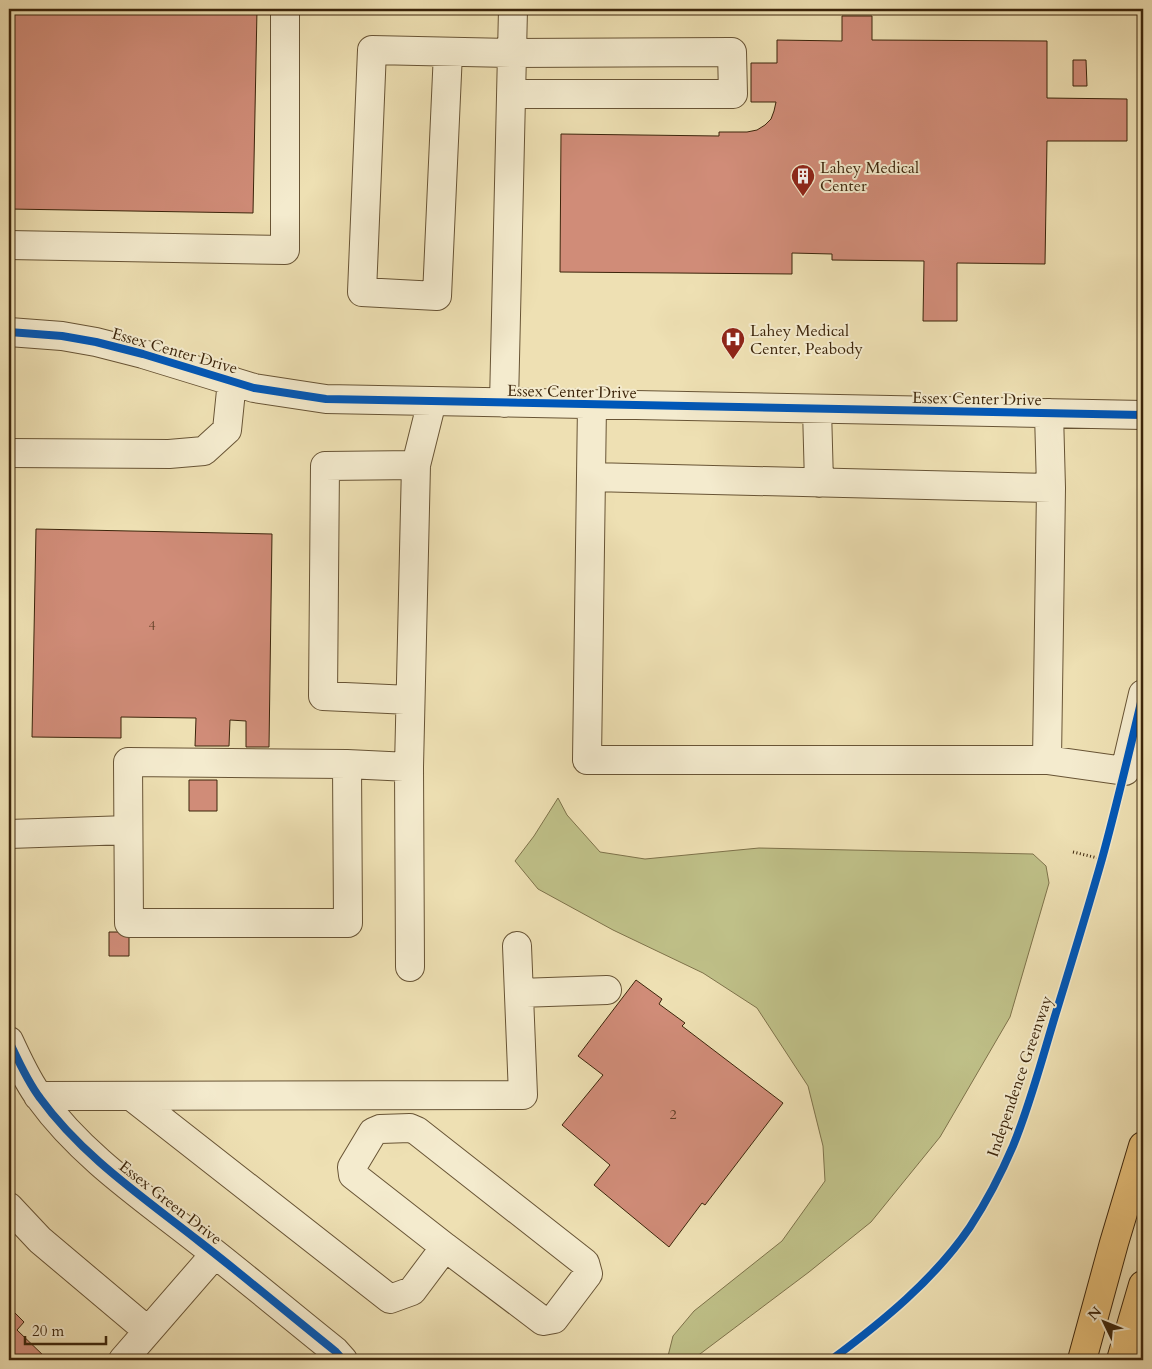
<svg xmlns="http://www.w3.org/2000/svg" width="1152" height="1369" viewBox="0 0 1152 1369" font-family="Cardo,serif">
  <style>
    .green { fill: #bfc088; stroke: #7e724a }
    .building { fill: #d08c78; stroke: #3c250b }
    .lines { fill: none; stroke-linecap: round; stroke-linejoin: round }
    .minor-casing { stroke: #685435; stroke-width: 30 }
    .highway-casing { stroke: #3c250b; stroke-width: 30 }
    .path { stroke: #3c250b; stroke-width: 3; stroke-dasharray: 1 2.5; stroke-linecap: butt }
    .minor { stroke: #f4ebce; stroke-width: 28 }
    .highway { stroke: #e7c07a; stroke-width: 28 }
    .cycleway-casing { stroke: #f4ebce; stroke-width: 11 }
    .cycleway { stroke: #0057b8; stroke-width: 8 }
    .labels { text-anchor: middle; stroke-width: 4; stroke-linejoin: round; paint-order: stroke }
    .number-label { font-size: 14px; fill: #613f26 }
    .poi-label { font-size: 16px; fill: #3c250b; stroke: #f4ebce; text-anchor: start }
    .street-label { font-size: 16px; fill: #3c250b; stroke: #f4ebce }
  </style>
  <rect width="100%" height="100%" fill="#eee0b3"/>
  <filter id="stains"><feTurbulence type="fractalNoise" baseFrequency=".004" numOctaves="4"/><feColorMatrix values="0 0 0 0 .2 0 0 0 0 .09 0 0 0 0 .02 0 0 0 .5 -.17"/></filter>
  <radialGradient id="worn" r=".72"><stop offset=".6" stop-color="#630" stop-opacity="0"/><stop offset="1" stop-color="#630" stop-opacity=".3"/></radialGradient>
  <path class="green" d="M558 798 567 815 600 852 645 859 759 848 1033 854 1046 866 1049 883 1010 1017 940 1137 871 1222 809 1272 692 1360H667L673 1336 694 1311 782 1241 825 1181 823 1146 808 1086 757 1008 703 973 613 930 538 889 515 861 534 836Z"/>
  <path class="building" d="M9 9H257L253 213 9 209Z
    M842 16H872V40L1047 41V98L1127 99V141H1047L1045 264 957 263V321H923L924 261 832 260V254L792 253V274L560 272 561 134 719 136V132H747L757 130 765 125 771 119 774 111 776 102H751V63H777V40L842 41Z
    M1073 60H1086L1087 86H1073Z
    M36 529 272 534 269 747H246V721L230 720 229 746H195L196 718 121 717V738L32 737Z
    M189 780H217V811H189Z
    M109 932H129V956H109Z
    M636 980 662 999 659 1004 685 1023 682 1026 783 1103 705 1205 702 1203 669 1247 594 1185 610 1165 562 1125 603 1075 578 1056Z
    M9 1307 24 1322 17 1330 47 1359 46 1360H9Z"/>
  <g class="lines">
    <g class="minor-casing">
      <path id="minor" d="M448 52 437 296 362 292 372 50 512 53 732 52 733 94H511
        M9 245 285 250V9
        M9 332 62 336 96 342 143 354 254 388 326 399 1143 415
        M504 403 513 9
        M592 405 587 760H1047L1125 771 1143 694
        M817 409 819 483
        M9 453 169 454 204 451 227 430 232 381
        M416 465 432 401
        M591 477 1051 488
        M1047 760 1051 488 1049 413
        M128 762 347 764 348 923H129Z
        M347 764 409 767 416 465 325 466 323 696 410 700
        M409 767 410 967
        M9 834 128 830
        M519 993 607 990
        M9 1041C18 1060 27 1081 40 1098 82 1156 143 1197 200 1242 245 1277 290 1315 335 1351L343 1360
        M38 1096 523 1095 517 946
        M131 1096 390 1299 412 1291 445 1247 543 1321 554 1319 588 1274 585 1263 417 1131 410 1128 380 1129 373 1132 352 1167 353 1175 445 1247
        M9 1207 40 1240 148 1331
        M123 1360 215 1254"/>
    </g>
    <g class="highway-casing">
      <path id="highway" d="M1082 1360 1114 1243 1143 1146
        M1121 1360 1143 1285"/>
    </g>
    <path class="path" d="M1073 852 1102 859"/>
    <use href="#minor" class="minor"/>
    <use href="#highway" class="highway"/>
    <g class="cycleway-casing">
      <path id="cycleway" d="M9 332 62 336 96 342 143 354 254 388 326 399 1143 415
        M9 1041C18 1060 27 1081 40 1098 82 1156 143 1197 200 1242 245 1277 290 1315 335 1351L343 1360
        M831 1360C882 1322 934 1280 970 1227 987 1201 1001 1174 1013 1146 1030 1105 1042 1059 1055 1016 1071 964 1087 912 1102 859 1117 804 1130 749 1143 694"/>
    </g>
    <use href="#cycleway" class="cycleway"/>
  </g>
  <defs>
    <g id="building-pin" transform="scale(1.25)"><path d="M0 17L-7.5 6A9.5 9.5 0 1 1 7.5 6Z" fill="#8f2418" stroke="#f4ebce"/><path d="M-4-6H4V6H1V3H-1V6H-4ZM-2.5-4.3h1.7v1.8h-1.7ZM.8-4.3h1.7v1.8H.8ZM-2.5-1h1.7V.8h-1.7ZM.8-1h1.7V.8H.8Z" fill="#fff"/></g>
    <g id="hospital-pin" transform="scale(1.25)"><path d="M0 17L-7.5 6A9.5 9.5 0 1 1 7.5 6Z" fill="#8f2418" stroke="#f4ebce"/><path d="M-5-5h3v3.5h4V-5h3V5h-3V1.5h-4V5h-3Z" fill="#fff"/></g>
  </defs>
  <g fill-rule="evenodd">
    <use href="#building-pin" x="803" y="176"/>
    <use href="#hospital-pin" x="733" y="339"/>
  </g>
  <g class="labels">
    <g class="number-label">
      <text x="152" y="630">4</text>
      <text x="673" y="1119">2</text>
    </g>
    <g class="poi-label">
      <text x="820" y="173">Lahey Medical<tspan x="820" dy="18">Center</tspan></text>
      <text x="750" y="336">Lahey Medical<tspan x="750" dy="18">Center, Peabody</tspan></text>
    </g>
    <g class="street-label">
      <text transform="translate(175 350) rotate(16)" y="6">Essex Center Drive</text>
      <text transform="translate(572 391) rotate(1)" y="6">Essex Center Drive</text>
      <text transform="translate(977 398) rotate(1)" y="6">Essex Center Drive</text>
      <text transform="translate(1019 1076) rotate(-71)" y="6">Independence Greenway</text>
      <text transform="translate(171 1202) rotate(38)" y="6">Essex Green Drive</text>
    </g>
  </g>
  <rect width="1152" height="1369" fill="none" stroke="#eee0b3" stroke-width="30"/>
  <rect x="10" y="10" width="1132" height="1349" fill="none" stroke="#3c250b" stroke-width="2.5"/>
  <rect x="15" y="15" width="1122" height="1339" fill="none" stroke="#3c250b"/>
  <g transform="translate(1104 1322) rotate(313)" stroke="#f4ebce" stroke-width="4" paint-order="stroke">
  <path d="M0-4L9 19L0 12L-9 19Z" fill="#3c250b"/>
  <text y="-8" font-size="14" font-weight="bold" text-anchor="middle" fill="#3c250b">N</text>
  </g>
  <path d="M25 1336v8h81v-8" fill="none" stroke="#3c250b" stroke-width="2.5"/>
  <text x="32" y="1336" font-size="15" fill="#3c250b" stroke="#f4ebce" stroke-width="4" paint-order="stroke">20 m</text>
  <rect width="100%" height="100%" filter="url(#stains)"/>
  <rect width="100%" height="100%" fill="url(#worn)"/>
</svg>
